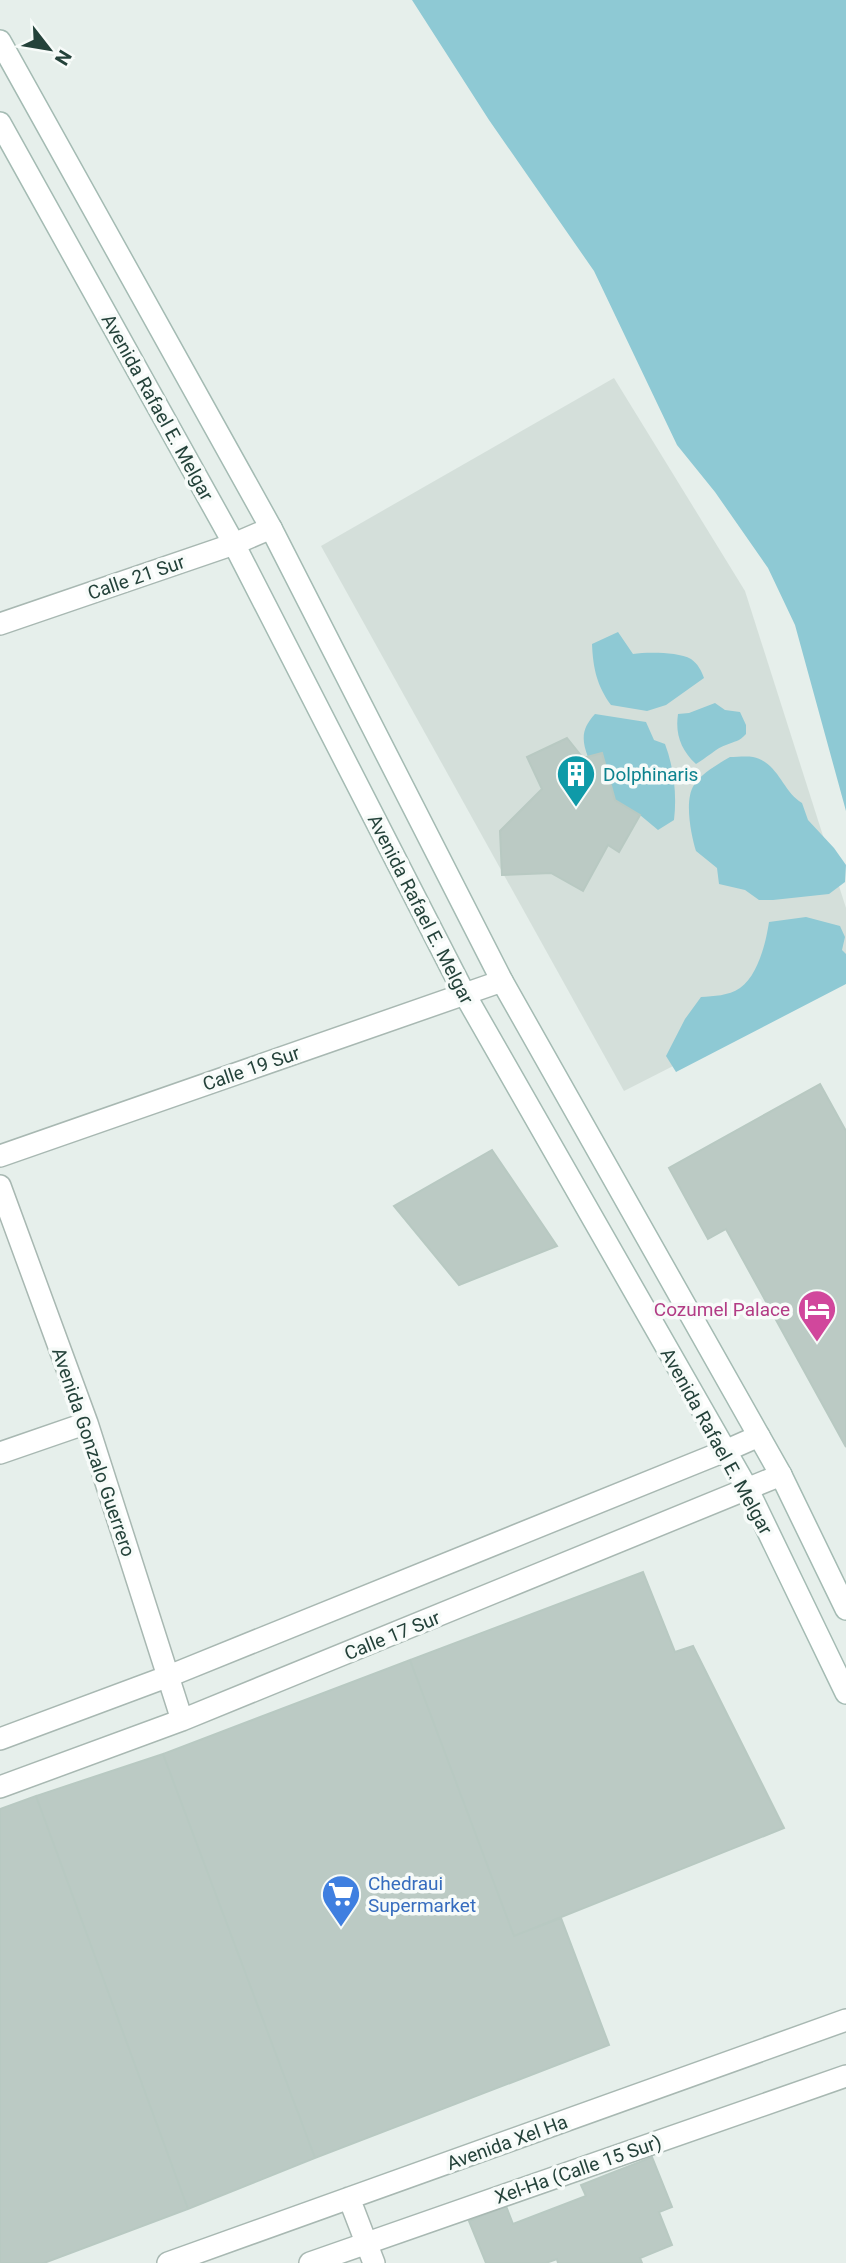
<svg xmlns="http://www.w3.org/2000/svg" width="846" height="2263" viewBox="0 0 846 2263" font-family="Roboto,sans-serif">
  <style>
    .built { fill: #d4dfda }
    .water { fill: #8ec9d4 }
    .building { fill: #bbcac4; stroke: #b8c9c2; stroke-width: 2 }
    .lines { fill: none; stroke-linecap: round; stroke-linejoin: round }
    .street-casing { stroke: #a8b8b2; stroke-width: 24 }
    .secondary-casing { stroke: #a4bbb3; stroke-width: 24 }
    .street { stroke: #fff; stroke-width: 21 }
    .secondary { stroke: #fff; stroke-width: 21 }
    .labels { text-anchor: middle; stroke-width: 7; stroke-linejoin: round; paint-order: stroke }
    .street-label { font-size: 19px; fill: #24423a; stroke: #f7fbf9 }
    .culture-label { font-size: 19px; fill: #0d838f; stroke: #f7fbf9; text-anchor: start }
    .hotel-label { font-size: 19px; fill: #b23c85; stroke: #f7fbf9; text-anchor: end }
    .shop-label { font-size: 19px; fill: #366cbe; stroke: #f7fbf9; text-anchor: start }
  </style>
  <rect width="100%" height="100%" fill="#e6efeb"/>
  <path class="built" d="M614 378 745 591 846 908V978L624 1091 321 546Z"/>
  <path class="water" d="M412 0H846V811L795 625 768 568 715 492 677 445 594 271 489 120Z
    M618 632 633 654C648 652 678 652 691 659 698 664 701 670 704 678L666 705 647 711 611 705C597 686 593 668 592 644Z
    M715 703 725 710 740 712 746 725V734C739 742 735 741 726 745 718 747 705 759 696 764 681 750 675 734 678 714L689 713Z
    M595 714 646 722 654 740 665 744C674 768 677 795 674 820L658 830 640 815 615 800 602 753 588 757C581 739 582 728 595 714Z
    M730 757C737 757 746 756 753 757 779 763 782 791 802 803L808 820 834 848 846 865 845 882 829 894 773 900H759L745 890 719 884 717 868 696 851C691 835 684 800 694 785 702 773 718 764 730 757Z
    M806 917 840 926 845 937 842 950 846 954V984L676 1072 666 1056 685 1019 701 997C714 996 728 996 740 988 758 976 766 942 769 922Z"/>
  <path class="building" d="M567 738 583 758 602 753 615 800 640 815 619 852 608 845 583 891 551 873 502 875 500 831 542 789 527 757Z
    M820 1084 846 1131V1447L726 1229 708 1239 669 1168Z
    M492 1150 557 1246 459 1285 394 1206Z
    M643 1572 675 1652 693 1646 784 1828 514 1936 410 1660Z
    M410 1660 514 1936 561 1918 609 2045 315 2158 163 1754Z
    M163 1754 315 2158 188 2209 36 1796Z
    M36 1796 188 2209 44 2263H0V1809Z
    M652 2157 672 2207 659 2212 672 2245 640 2258 642 2263H558L557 2259 546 2263H486L469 2221 506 2206 513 2224 586 2196 581 2185Z"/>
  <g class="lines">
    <g class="street-casing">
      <path id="street" d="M0 624 234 544 271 528
        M0 1156 502 981
        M0 1186 87 1423 182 1720
        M0 1453 87 1423
        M0 1739 169 1676 725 1451 759 1436
        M0 1787 182 1720 781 1475
        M349 2198 374 2263
        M168 2263 846 2020
        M310 2263 846 2076"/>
    </g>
    <g class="secondary-casing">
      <path id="secondary" d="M0 41 271 528 502 981 781 1475 846 1609
        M0 123 234 544 464 993 748 1490 846 1693"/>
    </g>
    <use href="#street" class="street"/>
    <use href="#secondary" class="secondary"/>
  </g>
  <defs>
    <g id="building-pin" transform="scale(2.0125)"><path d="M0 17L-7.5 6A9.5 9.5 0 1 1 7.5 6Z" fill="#0f9aa8" stroke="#f7fbf9"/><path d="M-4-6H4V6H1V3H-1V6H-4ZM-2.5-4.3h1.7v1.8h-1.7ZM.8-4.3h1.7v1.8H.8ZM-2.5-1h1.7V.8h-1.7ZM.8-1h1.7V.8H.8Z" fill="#fff"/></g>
    <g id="hotel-pin" transform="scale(2.0125)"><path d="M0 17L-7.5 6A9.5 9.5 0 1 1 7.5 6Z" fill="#d1479c" stroke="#f7fbf9"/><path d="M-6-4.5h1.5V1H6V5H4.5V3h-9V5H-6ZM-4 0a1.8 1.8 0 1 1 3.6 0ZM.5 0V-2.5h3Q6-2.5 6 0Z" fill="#fff"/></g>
    <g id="supermarket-pin" transform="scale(2.0125)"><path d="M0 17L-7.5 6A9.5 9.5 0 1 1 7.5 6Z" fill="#3f7fe0" stroke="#f7fbf9"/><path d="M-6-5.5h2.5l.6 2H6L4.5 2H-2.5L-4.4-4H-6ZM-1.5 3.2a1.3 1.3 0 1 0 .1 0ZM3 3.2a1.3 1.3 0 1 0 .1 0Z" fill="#fff"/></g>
  </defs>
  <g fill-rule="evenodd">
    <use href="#building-pin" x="576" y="774"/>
    <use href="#hotel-pin" x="817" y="1309"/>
    <use href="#supermarket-pin" x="341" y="1894"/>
  </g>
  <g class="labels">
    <g class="street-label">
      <text transform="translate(158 407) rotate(61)" y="7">Avenida Rafael E. Melgar</text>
      <text transform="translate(136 577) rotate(-19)" y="7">Calle 21 Sur</text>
      <text transform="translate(421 909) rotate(63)" y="7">Avenida Rafael E. Melgar</text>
      <text transform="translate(251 1068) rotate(-19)" y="7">Calle 19 Sur</text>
      <text transform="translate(717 1441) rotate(61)" y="7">Avenida Rafael E. Melgar</text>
      <text transform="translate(94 1452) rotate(71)" y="7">Avenida Gonzalo Guerrero</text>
      <text transform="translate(392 1635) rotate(-22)" y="7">Calle 17 Sur</text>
      <text transform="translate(507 2142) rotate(-20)" y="7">Avenida Xel Ha</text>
      <text transform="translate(578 2169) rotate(-19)" y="7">Xel-Ha (Calle 15 Sur)</text>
    </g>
    <g class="culture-label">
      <text x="603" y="781">Dolphinaris</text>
    </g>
    <g class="hotel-label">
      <text x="790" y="1316">Cozumel Palace</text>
    </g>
    <g class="shop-label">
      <text x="368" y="1890">Chedraui<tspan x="368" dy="22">Supermarket</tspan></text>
    </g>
  </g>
  <g transform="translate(49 49) rotate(121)" stroke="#f7fbf9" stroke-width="5" paint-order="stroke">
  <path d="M0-5L12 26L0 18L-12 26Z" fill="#24423a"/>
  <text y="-10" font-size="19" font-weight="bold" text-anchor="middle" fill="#24423a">N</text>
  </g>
</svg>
